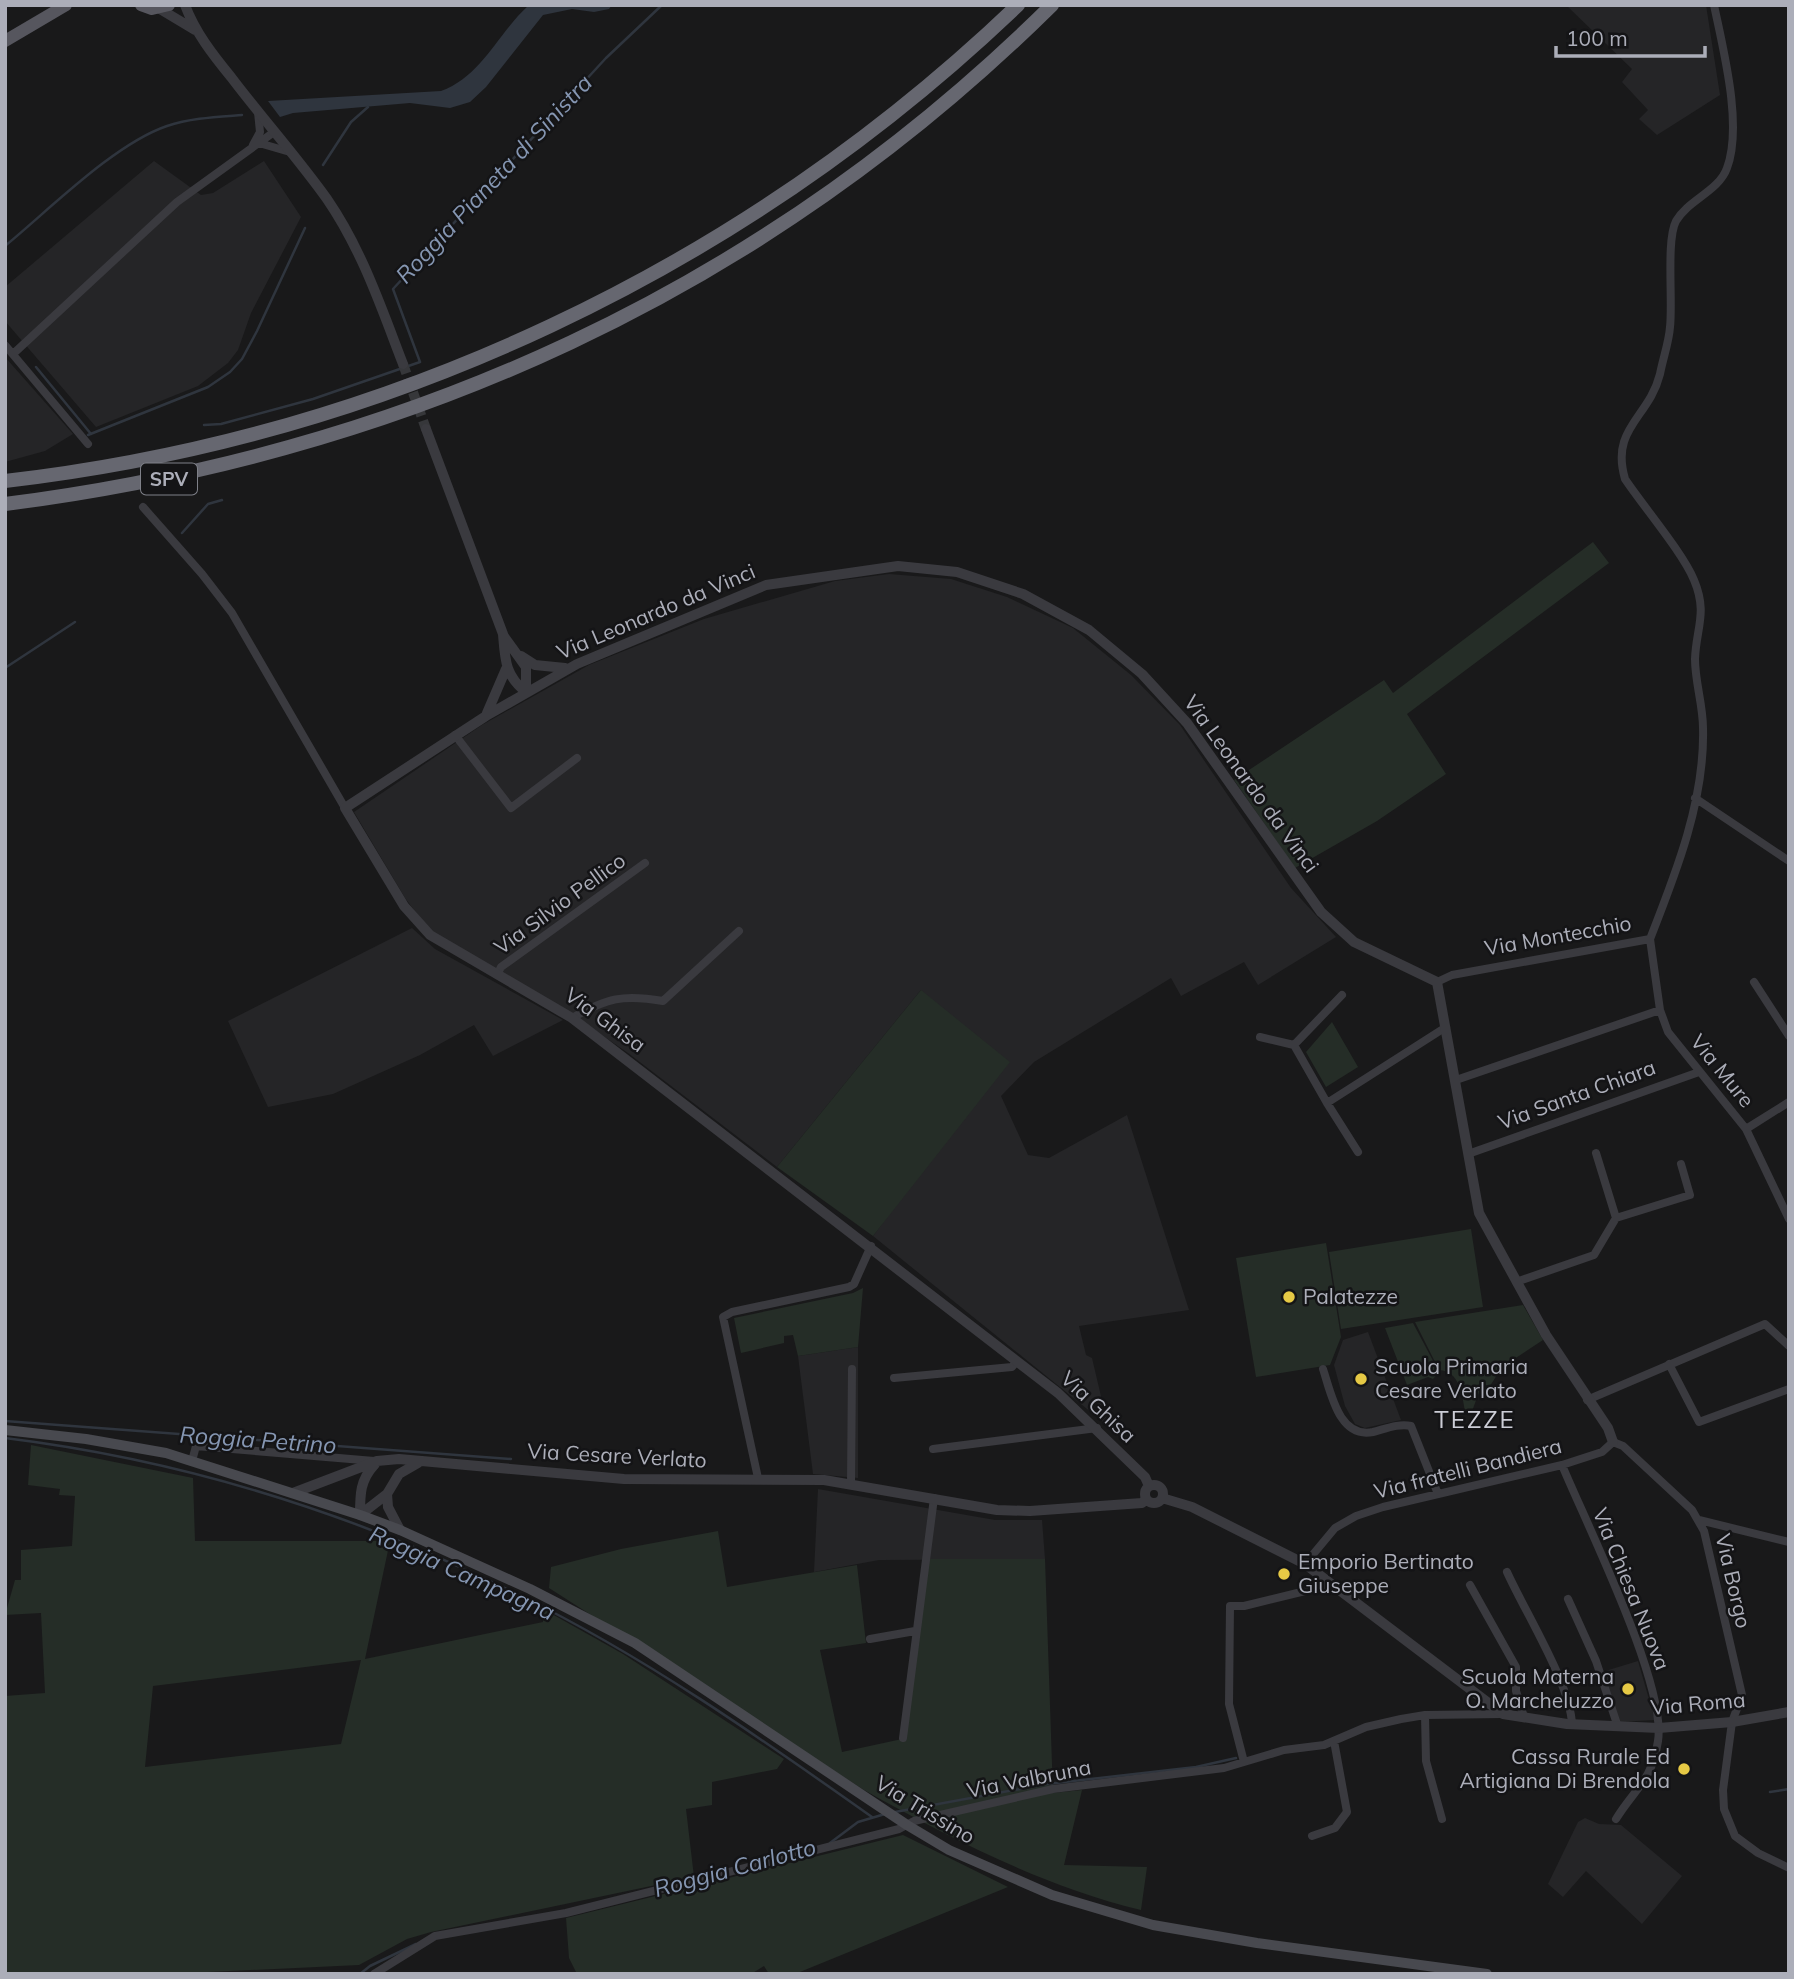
<svg xmlns="http://www.w3.org/2000/svg" width="1794" height="1979" viewBox="0 0 1794 1979" font-family="Mulish,sans-serif">
  <style>
    .built { fill: #252527 }
    .green { fill: #252d27; fill-rule: evenodd }
    .water { fill: #2f353e }
    .lines { fill: none; stroke-linecap: round; stroke-linejoin: round }
    .stream { stroke: #2f353e; stroke-width: 2.5 }
    .tertiary-tunnel { stroke: #36373a; stroke-width: 10; stroke-dasharray: 10 5; stroke-linecap: butt }
    .minor { stroke: #3a3a3f; stroke-width: 8 }
    .tertiary { stroke: #3a3a3f; stroke-width: 10 }
    .secondary { stroke: #48494f; stroke-width: 10 }
    .primary { stroke: #56565e; stroke-width: 12 }
    .motorway { stroke: #666770; stroke-width: 14 }
    .poi-dot { fill: #e6c945; stroke: #141416; stroke-width: 2.5 }
    .labels { text-anchor: middle; stroke-width: 5; stroke-linejoin: round; paint-order: stroke }
    .shield { fill: #141416; stroke: #7e8088; stroke-width: 2 }
    .shield-label { font-size: 19px; font-weight: bold; fill: #acaeb9 }
    .street-label { font-size: 21px; fill: #acaeb9; stroke: #141416 }
    .poi-label { font-size: 21px; fill: #acaeb9; stroke: #141416; text-anchor: start }
    .water-label { font-size: 23px; font-style: italic; fill: #8596b2; stroke: #141416 }
    .quarter-label { font-size: 24px; letter-spacing: 2px; fill: #cccdd6; stroke: #141416 }
  </style>
  <rect width="100%" height="100%" fill="#19191a"/>
  <path class="built" d="M1566 5H1706L1720 95 1657 135 1639 119 1648 110 1622 82 1632 69Z
    M154 161 201 195 213 193 264 161 301 217 251 313 238 350 228 363 198 386 96 427 5 321V287Z
    M5 357 73 434 45 451 5 462Z
    M889 574 951 579 1007 597 1073 628 1131 675 1180 725 1291 888 1336 937 1258 985 1244 962 1181 996 1171 978 1034 1062 1001 1096 1028 1155 1049 1158 1127 1115 1189 1310 1079 1326 1086 1355 1092 1358 1108 1426 873 1236 976 1099 921 990 777 1167 628 1053 571 1014 448 944 427 927 405 898 354 812 482 725 589 665 704 619 835 581Z
    M412 928 435 949 563 1020 493 1056 474 1025 420 1055 333 1094 268 1107 228 1021Z
    M1368 1332 1401 1420 1365 1428 1355 1424 1345 1406 1334 1365 1343 1340Z
    M858 1347V1478L813 1474 798 1356Z
    M818 1489 995 1520H1042L1045 1559 879 1560 814 1572Z
    M1638 1661 1655 1720 1618 1722 1602 1672Z
    M1585 1818 1599 1824 1621 1825 1682 1876 1642 1924 1586 1871 1563 1897 1548 1884 1578 1822Z"/>
  <path class="green" d="M1593 542 1609 563 1407 714 1446 774 1377 821 1295 868 1234 780 1384 680 1393 693Z
    M921 990 1010 1062 873 1236 777 1167Z
    M1332 1022 1358 1067 1326 1087 1306 1052Z
    M1471 1229 1483 1307 1341 1329 1329 1252Z
    M1326 1243 1341 1337 1330 1365 1256 1377 1236 1258Z
    M863 1288 858 1347 798 1356 793 1335 784 1336V1343L741 1353 734 1318 853 1293Z
    M1523 1305 1543 1340 1502 1367 1490 1386 1482 1384 1471 1414 1465 1411C1462 1395 1460 1371 1439 1370L1415 1322Z
    M1413 1323 1439 1372 1433 1379 1428 1377 1407 1385 1385 1328Z
    M31 1445 193 1478 195 1541H390L365 1659 543 1622V1609L623 1654 784 1759 777 1769 712 1782V1805L686 1809 694 1877 431 1932 407 1939 359 1965 166 1974H5V1696L45 1693 41 1613 5 1615 15 1580H21V1550L72 1546 75 1496 59 1495 60 1489 28 1485ZM361 1660 341 1744 145 1767 153 1686Z
    M718 1531 727 1587 857 1565 866 1643 820 1650 842 1752 902 1739 927 1559H1045L1053 1793 1082 1790 1064 1865 1147 1867 1141 1910C1042 1886 952 1839 864 1790L549 1588 551 1567 621 1549Z
    M903 1835 1008 1887 795 1974H769L764 1966 751 1974H577L569 1958 566 1918Z"/>
  <path class="water" d="M529 5H612L609 9 594 12 572 9 543 15 486 87 470 102 450 108 410 103 293 113 280 117 268 101 441 91C482 76 497 34 529 5Z"/>
  <g class="lines">
    <path class="stream" d="M323 165 351 122 368 107
      M5 246C49 210 114 144 167 126 191 118 216 117 242 115
      M36 367 91 434
      M204 425 221 424 313 399 420 362 393 289 606 58 662 5
      M88 435 208 387 230 372 242 359 257 331 305 228
      M182 533 208 504 222 500
      M5 668 75 622
      M5 1421 511 1459
      M5 1438C184 1460 358 1515 519 1595 644 1656 759 1737 872 1817
      M1770 1792 1789 1789
      M895 1812 1047 1784 1196 1767 1236 1758
      M830 1843 858 1822 885 1814
      M360 1974 370 1966 416 1944"/>
    <path class="tertiary-tunnel" d="M403 364 426 429"/>
    <path class="minor" d="M259 143 290 152
      M253 145 260 132 258 112
      M5 345 88 444
      M13 354 177 202 274 132
      M143 507 202 574 232 613 345 808
      M455 735 511 808 577 758
      M1695 798 1789 861
      M1650 939 1660 1010 1668 1032 1746 1129 1789 1219
      M497 975 501 967 645 863
      M1437 982 1452 975 1650 939C1676 873 1705 800 1703 728 1703 705 1695 682 1695 659 1696 628 1708 613 1694 580 1683 553 1643 506 1625 479 1610 428 1649 418 1660 374 1663 358 1669 342 1670 327 1673 302 1666 240 1676 221 1688 200 1719 191 1727 168 1743 125 1723 49 1714 5
      M1754 982 1789 1036
      M572 1018C607 998 623 994 663 1001L739 931
      M1260 1037 1294 1045 1327 1103
      M1294 1045 1342 995
      M1456 1080 1660 1010
      M1746 1129 1789 1102
      M1358 1152 1327 1103 1446 1027
      M1596 1153 1616 1218
      M1468 1154 1699 1072
      M1516 1282 1594 1255 1616 1218 1690 1195 1681 1164
      M1669 1364 1699 1422 1789 1389
      M1323 1369C1331 1393 1339 1439 1373 1432 1385 1429 1399 1423 1411 1426L1438 1494
      M894 1378 1012 1367 1017 1361
      M1587 1400 1765 1324 1789 1346
      M933 1449 1097 1428
      M192 1461 196 1446 374 1461
      M1562 1465C1586 1523 1667 1685 1658 1741 1652 1781 1635 1788 1616 1819
      M758 1478 723 1317 732 1312 849 1287 854 1284 871 1246
      M851 1483 852 1369
      M1699 1520 1789 1542
      M1305 1564 1335 1528 1356 1516 1383 1507 1562 1465 1602 1452 1613 1442 1623 1446 1692 1510 1704 1531 1742 1695 1732 1722 1723 1790 1724 1809 1735 1836 1758 1853 1789 1868
      M1507 1572C1525 1612 1571 1685 1572 1725
      M1470 1585 1516 1667V1691L1524 1717
      M1568 1599 1596 1661 1618 1727
      M870 1639 915 1631
      M1425 1715 1426 1761 1442 1819
      M903 1738 934 1498
      M1244 1762 1229 1704 1230 1606H1244L1334 1584
      M1312 1836 1335 1828 1347 1812 1334 1741
      M374 1974 435 1936 566 1913 899 1829 914 1821 1053 1789 1224 1768 1284 1750 1324 1745 1366 1727 1401 1719 1425 1715 1503 1714"/>
    <path class="tertiary" d="M185 5C195 32 213 55 231 77 262 118 297 157 327 199 362 250 381 307 403 364
      M160 9 195 30
      M426 429 503 634C505 659 505 676 526 692
      M503 635 526 667V692
      M521 656 535 665 565 668
      M487 713 506 669
      M1145 1494a9 9 0 1 1 18 0a9 9 0 1 1-18 0Z
      M1149 1486 1145 1477 1058 1393 572 1018 430 935 404 906 345 808 486 716 577 664 766 585 898 566 957 572 1023 594 1089 630 1142 674 1187 723 1321 912 1354 942 1437 982 1479 1213 1546 1335 1608 1428 1613 1442
      M293 1493 377 1461 399 1459 624 1479 824 1480 997 1510 1030 1511 1142 1503 1146 1499
      M387 1494 388 1507 400 1530
      M1162 1498 1192 1507 1305 1564 1503 1714 1567 1724 1659 1728 1732 1722 1789 1712
      M360 1515 387 1494 399 1474 418 1463
      M360 1515C360 1494 360 1480 375 1464"/>
    <path class="secondary" d="M5 1430 86 1439 166 1453 360 1515 400 1530 530 1589 635 1643 907 1825 949 1850 1052 1895 1153 1925 1257 1943 1487 1974"/>
    <path class="primary" d="M141 5 152 9 169 5
      M5 41 66 5"/>
    <path class="motorway" d="M5 481C386 437 741 270 1018 5
      M5 504C406 453 763 291 1052 5"/>
  </g>
  <g class="poi-dot">
    <circle cx="1289" cy="1297" r="7"/>
    <circle cx="1361" cy="1379" r="7"/>
    <circle cx="1284" cy="1574" r="7"/>
    <circle cx="1628" cy="1689" r="7"/>
    <circle cx="1684" cy="1769" r="7"/>
  </g>
  <g class="labels">
    <rect class="shield" x="141" y="463.5" width="56" height="31" rx="5"/>
    <g class="shield-label">
      <text x="169" y="486">SPV</text>
    </g>
    <g class="street-label">
      <text transform="translate(656 612) rotate(-23)" y="7">Via Leonardo da Vinci</text>
      <text transform="translate(1251 784) rotate(54)" y="7">Via Leonardo da Vinci</text>
      <text transform="translate(560 904) rotate(-36)" y="7">Via Silvio Pellico</text>
      <text transform="translate(1558 936) rotate(-10)" y="7">Via Montecchio</text>
      <text transform="translate(605 1020) rotate(36)" y="7">Via Ghisa</text>
      <text transform="translate(1722 1071) rotate(51)" y="7">Via Mure</text>
      <text transform="translate(1577 1095) rotate(-20)" y="7">Via Santa Chiara</text>
      <text transform="translate(1098 1407) rotate(43)" y="7">Via Ghisa</text>
      <text transform="translate(617 1456) rotate(3)" y="7">Via Cesare Verlato</text>
      <text transform="translate(1468 1469) rotate(-14)" y="7">Via fratelli Bandiera</text>
      <text transform="translate(1733 1581) rotate(77)" y="7">Via Borgo</text>
      <text transform="translate(1631 1589) rotate(68)" y="7">Via Chiesa Nuova</text>
      <text transform="translate(1698 1704) rotate(-5)" y="7">Via Roma</text>
      <text transform="translate(1029 1779) rotate(-11)" y="7">Via Valbruna</text>
      <text transform="translate(925 1810) rotate(31)" y="7">Via Trissino</text>
    </g>
    <g class="poi-label">
      <text x="1303" y="1304">Palatezze</text>
      <text x="1375" y="1374">Scuola Primaria<tspan x="1375" dy="24">Cesare Verlato</tspan></text>
      <text x="1298" y="1569">Emporio Bertinato<tspan x="1298" dy="24">Giuseppe</tspan></text>
      <text x="1614" y="1684" text-anchor="end">Scuola Materna<tspan x="1614" dy="24">O. Marcheluzzo</tspan></text>
      <text x="1670" y="1764" text-anchor="end">Cassa Rurale Ed<tspan x="1670" dy="24">Artigiana Di Brendola</tspan></text>
    </g>
    <g class="water-label">
      <text transform="translate(494 179) rotate(-47)" y="8">Roggia Pianeta di Sinistra</text>
      <text transform="translate(258 1440) rotate(4)" y="8">Roggia Petrino</text>
      <text transform="translate(462 1573) rotate(24)" y="8">Roggia Campagna</text>
      <text transform="translate(735 1868) rotate(-15)" y="8">Roggia Carlotto</text>
    </g>
    <g class="quarter-label">
      <text x="1475" y="1428">TEZZE</text>
    </g>
  </g>
  <rect width="1794" height="1979" fill="none" stroke="#acaeb9" stroke-width="14"/>
  <path d="M1556 46v10h149v-10" fill="none" stroke="#acaeb9" stroke-width="3.5"/>
  <text x="1566" y="46" font-size="21" fill="#acaeb9" stroke="#141416" stroke-width="5" paint-order="stroke">100 m</text>
</svg>
